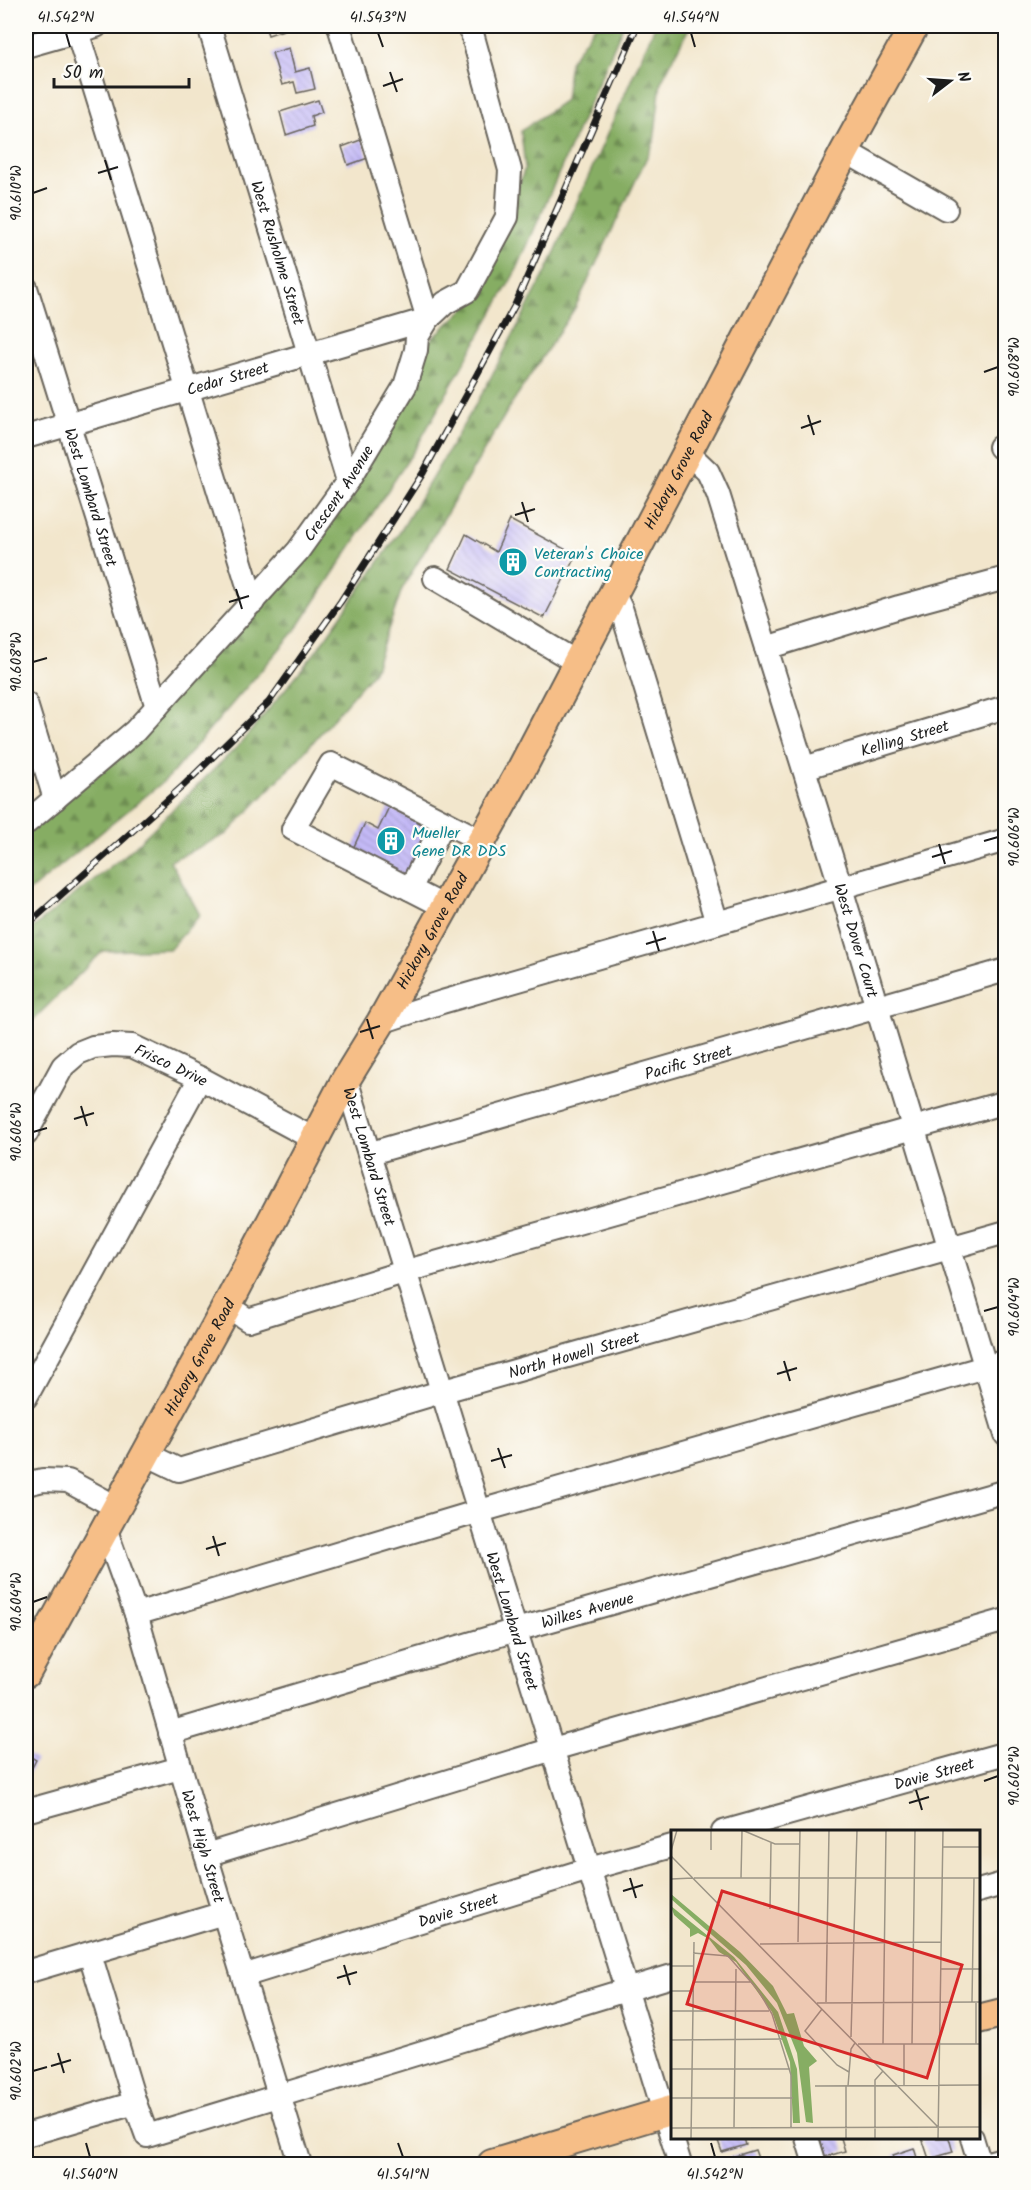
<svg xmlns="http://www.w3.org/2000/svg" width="1031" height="2190" viewBox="0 0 1031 2190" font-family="Kalam,sans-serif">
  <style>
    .forest { fill: url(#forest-firs); stroke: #516440; stroke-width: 1.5 }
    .building { fill: url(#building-back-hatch) }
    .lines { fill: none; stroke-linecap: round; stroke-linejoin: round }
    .minor-casing { stroke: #67635a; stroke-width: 26 }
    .major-casing { stroke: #67635a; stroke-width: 32 }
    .minor { stroke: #fff; stroke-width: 22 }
    .major { stroke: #f6be87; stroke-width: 28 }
    .rail-casing { stroke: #1c1c1c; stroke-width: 7 }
    .rail { stroke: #fdfcf7; stroke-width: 4.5; stroke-dasharray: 14; stroke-linecap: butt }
    .ticks { fill: none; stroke: #1c1c1c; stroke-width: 2 }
    .labels { text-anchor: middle; stroke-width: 4.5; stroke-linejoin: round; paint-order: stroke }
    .street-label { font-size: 16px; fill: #1c1c1c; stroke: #fdfcf7 }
    .culture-label { font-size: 16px; fill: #0d838f; stroke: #fdfcf7; text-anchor: start }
    .inset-road { fill: none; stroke: #9c9586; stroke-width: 1.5 }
    .view { fill: #d62828; fill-opacity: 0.15; stroke: #d62828; stroke-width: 3 }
    .inset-edge { fill: none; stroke: #1c1c1c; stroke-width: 3 }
    .neatline { fill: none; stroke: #1c1c1c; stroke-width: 2 }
    .ticks-label { font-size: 15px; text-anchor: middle; fill: #1c1c1c }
  </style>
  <defs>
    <pattern id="forest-firs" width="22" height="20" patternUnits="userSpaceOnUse" patternTransform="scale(1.5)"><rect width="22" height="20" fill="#86ad63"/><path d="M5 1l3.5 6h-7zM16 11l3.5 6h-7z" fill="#6d8c51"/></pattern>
    <pattern id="building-back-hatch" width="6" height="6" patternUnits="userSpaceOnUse" patternTransform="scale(1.5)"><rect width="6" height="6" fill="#c4baf7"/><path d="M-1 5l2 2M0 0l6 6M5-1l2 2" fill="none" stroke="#a89fd3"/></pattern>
  </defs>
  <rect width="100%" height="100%" fill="#fdfcf7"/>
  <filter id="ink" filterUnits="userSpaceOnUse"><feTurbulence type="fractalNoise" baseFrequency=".0167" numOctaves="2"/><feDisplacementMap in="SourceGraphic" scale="12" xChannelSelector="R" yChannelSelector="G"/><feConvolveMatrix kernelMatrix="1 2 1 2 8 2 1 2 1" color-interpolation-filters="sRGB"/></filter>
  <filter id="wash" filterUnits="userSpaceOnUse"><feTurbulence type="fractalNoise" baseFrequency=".008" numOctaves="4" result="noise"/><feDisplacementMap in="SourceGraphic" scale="24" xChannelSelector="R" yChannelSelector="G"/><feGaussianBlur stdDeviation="1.35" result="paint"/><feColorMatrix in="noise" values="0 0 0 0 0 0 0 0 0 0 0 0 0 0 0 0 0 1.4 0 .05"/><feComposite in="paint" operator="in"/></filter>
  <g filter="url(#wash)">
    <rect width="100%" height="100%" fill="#f2e6cc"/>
    <path class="forest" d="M595 26H623L517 269 417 446 296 630 169 777 26 894V833L276 590 426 344 477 297 525 168 521 131 565 100 570 61Z
      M655 26H690L661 82 654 142 575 308 512 403 402 589 374 671 300 757 227 834 170 861 200 915 170 949 103 951 26 1027V933L129 852 241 743 314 654 400 532 482 394 547 270Z"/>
    <g id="blocks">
      <path class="building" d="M265 26H296L268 35Z
        M289 48 295 72 310 68 315 89 297 93 294 82 282 85 272 53Z
        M318 100 322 112 311 116 313 126 286 135 280 112Z
        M363 139 368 158 348 165 342 147Z
        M510 520 576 555 544 618 450 569 466 534 496 552Z
        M389 807 432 829 406 881 351 853 365 823 378 830Z
        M26 1754 36 1760 26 1779Z
        M717 2138H744L746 2145 722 2152Z
        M820 2138H841L845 2151 825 2157Z
        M922 2138H949L953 2152 929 2159Z
        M914 2148 919 2164H896L893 2155Z
        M755 2150 760 2164H724L722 2160Z"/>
    </g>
  </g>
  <g filter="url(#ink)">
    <use href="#blocks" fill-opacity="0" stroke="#67635a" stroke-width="1.5"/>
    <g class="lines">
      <g class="minor-casing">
        <g id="minor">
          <path id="s1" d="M209 26 348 481"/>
          <path d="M77 31 253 602"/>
          <path d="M26 46 96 26"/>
          <path d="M845 151 946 209"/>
          <path id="s2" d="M26 288 157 707"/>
          <path id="s3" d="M26 437 428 319 339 26"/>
          <path d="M1000 447 1006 445"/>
          <path id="s4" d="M688 453 708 472 718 494 841 888 1006 1435"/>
          <path d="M435 578 578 663"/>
          <path d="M614 594 622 611 717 923"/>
          <path d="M766 648 899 607 1006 578"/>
          <path d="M26 704 55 799"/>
          <path id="s5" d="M804 768 1006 707"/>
          <path id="s6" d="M26 823 135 731 298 551 348 481 405 386 416 350 417 337 428 319 445 303 467 291 507 217 510 170 470 26"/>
          <path d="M410 889 444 822"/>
          <path d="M445 907 293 829 331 764 482 841"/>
          <path d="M381 1022 442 1002 1006 840"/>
          <path id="s7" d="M346 1079 680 2164"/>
          <path id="s8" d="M26 1134 63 1066 78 1053 93 1047 113 1045 132 1046 200 1078 314 1139"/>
          <path id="s9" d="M371 1153 1006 970"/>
          <path d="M227 1306 248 1320 407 1271 1006 1102"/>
          <path d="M26 1397 200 1078"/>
          <path id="s10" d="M146 1454 179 1470 444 1391 1006 1232"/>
          <path d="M26 1484 43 1480 68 1481 116 1507"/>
          <path id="s11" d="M105 1528 136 1614 206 1855 300 2164"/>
          <path d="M136 1614 480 1511 1006 1361"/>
          <path id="s12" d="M170 1733 516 1630 1006 1491"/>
          <path d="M26 1811 180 1768"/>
          <path id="s13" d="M723 1832 1006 1753"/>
          <path d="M206 1855 553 1749 1006 1620"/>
          <path d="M978 1891 1006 1883"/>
          <path d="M90 1954 135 2103 147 2136 672 1976"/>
          <path d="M26 1972 224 1913"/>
          <path id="s14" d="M243 1976 589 1869 672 1846"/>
          <path d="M26 2135 135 2103"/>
          <path d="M807 2138 815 2164"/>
          <path d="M972 2138 980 2164"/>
          <path d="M984 2164 1006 2158"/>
        </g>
      </g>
      <g class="major-casing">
        <g id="major">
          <path id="s15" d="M26 1673 227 1306 346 1079 381 1022 521 770 845 151 914 26"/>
          <path d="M978 2019 1006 2012"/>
          <path d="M492 2164 672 2110"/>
        </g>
      </g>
      <use href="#minor" class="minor"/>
      <use href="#major" class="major"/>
      <g class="rail-casing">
        <path id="rail" d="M26 926 183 786 269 702 341 601 423 473 515 305 637 26"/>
      </g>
      <use href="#rail" class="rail"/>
    </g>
  </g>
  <path class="ticks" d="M66 33 70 47M378 33 383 47M691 33 695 47M390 72 397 92M383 86 403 79M105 160 111 180M98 173 118 167M33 193 47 188M984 372 998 367M808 415 814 435M801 428 821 421M522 502 528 522M515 515 535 509M236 589 242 609M229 602 249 596M33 662 47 658M984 841 998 837M939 844 945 864M932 857 952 851M653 931 659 951M646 944 666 938M367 1019 373 1039M360 1032 380 1026M81 1106 87 1126M74 1119 94 1113M33 1132 47 1128M984 1311 998 1307M784 1361 790 1381M777 1374 797 1368M498 1448 505 1468M491 1461 512 1455M213 1536 219 1556M206 1549 226 1543M33 1602 47 1597M984 1781 998 1776M916 1790 922 1810M909 1803 929 1797M630 1878 636 1898M623 1891 643 1885M344 1965 350 1985M337 1978 357 1972M58 2053 64 2073M51 2066 71 2060M33 2071 47 2067M86 2143 90 2157M398 2143 403 2157M711 2143 715 2157"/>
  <defs>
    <g id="building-disc" transform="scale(1.5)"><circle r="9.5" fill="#0f9aa8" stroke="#fdfcf7"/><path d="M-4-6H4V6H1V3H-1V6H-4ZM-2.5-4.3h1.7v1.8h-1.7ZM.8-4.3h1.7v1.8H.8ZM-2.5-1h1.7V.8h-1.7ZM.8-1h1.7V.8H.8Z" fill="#fff"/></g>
  </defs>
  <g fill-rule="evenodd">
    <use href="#building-disc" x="513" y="562"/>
    <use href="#building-disc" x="391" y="841"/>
  </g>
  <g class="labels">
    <g class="street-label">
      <text dy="6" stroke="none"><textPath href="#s1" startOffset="237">West Rusholme Street</textPath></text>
      <text dy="6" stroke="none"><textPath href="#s3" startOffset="210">Cedar Street</textPath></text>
      <text dy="6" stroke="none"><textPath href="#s15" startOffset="1368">Hickory Grove Road</textPath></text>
      <text dy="6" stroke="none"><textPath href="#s6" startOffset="456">Crescent Avenue</textPath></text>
      <text dy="6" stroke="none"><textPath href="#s2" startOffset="219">West Lombard Street</textPath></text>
      <text dy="6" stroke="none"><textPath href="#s5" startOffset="105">Kelling Street</textPath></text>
      <text dy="6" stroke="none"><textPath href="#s15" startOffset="846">Hickory Grove Road</textPath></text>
      <text dy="6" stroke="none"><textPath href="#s4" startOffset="519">West Dover Court</textPath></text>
      <text dy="6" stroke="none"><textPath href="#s9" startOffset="330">Pacific Street</textPath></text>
      <text dy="6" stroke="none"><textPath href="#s8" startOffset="196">Frisco Drive</textPath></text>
      <text dy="6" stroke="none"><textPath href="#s7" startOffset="81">West Lombard Street</textPath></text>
      <text dy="6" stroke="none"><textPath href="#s10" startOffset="448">North Howell Street</textPath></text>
      <text dy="6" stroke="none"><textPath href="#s15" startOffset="360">Hickory Grove Road</textPath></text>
      <text dy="6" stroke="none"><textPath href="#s12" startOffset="435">Wilkes Avenue</textPath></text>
      <text dy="6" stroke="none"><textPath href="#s7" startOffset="567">West Lombard Street</textPath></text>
      <text dy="6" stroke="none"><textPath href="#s13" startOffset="219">Davie Street</textPath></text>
      <text dy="6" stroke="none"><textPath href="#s11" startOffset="333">West High Street</textPath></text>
      <text dy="6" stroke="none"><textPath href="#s14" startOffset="225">Davie Street</textPath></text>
    </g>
    <g class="culture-label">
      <text x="534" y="559">Veteran's Choice<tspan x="534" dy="18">Contracting</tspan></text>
      <text x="412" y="838">Mueller<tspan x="412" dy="18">Gene DR DDS</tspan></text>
    </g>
  </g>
  <g transform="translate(671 1830)">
    <rect width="309" height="309" fill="#f2e6cc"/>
    <path d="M0 64 69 122 102 156 116 184 123 183 133 216 146 231 138 237 142 293 135 292 126 223 106 173 75 135 0 69ZM0 76 63 127 107 182 126 239 129 293H122L119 232 101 182 65 132 48 122 38 109 27 103 19 107V99L3 85Z" fill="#86ad63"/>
    <path class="inset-road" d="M71 0 104 14H129M272 17H309M40 20V0M0 21 6 0M0 26 267 297M23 48H309M70 48 71 1M0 49 22 48M99 79 100 13M127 112 129 0M89 114 270 112M22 123 57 126 87 160 101 184 120 245V297M0 136H22M270 139H309M22 152H80M0 161H22M155 172 158 0M301 172 303 48M305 172V214M146 173 309 172M151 179 134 201 166 235 178 242M0 181H98M180 207 186 0M0 210 111 209M187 214H309M212 214 215 0M241 214 244 0M0 239H119M233 255V214M144 256 309 255M177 256 180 219 184 213M0 268H122M63 297 65 139M0 298 309 297M20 309 23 112M175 309V256M204 309V250L212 241M267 309 272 0"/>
    <path class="view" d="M51 61 291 135 256 248 16 174Z"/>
    <rect width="309" height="309" class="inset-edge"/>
  </g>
  <rect width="1031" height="2190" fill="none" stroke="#fdfcf7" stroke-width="66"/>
  <g transform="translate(950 81) rotate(73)" stroke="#fdfcf7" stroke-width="4.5" paint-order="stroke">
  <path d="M0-4.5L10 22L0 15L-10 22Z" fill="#1c1c1c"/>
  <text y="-9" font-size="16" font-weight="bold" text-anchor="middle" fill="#1c1c1c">N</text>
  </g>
  <path d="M54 78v9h135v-9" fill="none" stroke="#1c1c1c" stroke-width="3"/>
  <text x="63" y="78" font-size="18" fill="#1c1c1c" stroke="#fdfcf7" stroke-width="4.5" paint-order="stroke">50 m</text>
  <rect x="33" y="33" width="965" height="2124" class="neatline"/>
  <g class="ticks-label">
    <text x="66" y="22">41.542°N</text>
    <text x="378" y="22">41.543°N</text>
    <text x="691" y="22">41.544°N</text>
    <text transform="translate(16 193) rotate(-90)" y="5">90.610°W</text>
    <text transform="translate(1014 367) rotate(-90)" y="5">90.608°W</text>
    <text transform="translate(16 662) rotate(-90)" y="5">90.608°W</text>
    <text transform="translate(1014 837) rotate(-90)" y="5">90.606°W</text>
    <text transform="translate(16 1132) rotate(-90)" y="5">90.606°W</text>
    <text transform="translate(1014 1307) rotate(-90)" y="5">90.604°W</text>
    <text transform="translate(16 1602) rotate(-90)" y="5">90.604°W</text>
    <text transform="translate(1014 1776) rotate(-90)" y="5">90.602°W</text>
    <text transform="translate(16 2071) rotate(-90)" y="5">90.602°W</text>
    <text x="90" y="2179">41.540°N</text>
    <text x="403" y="2179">41.541°N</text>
    <text x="715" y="2179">41.542°N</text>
  </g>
</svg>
